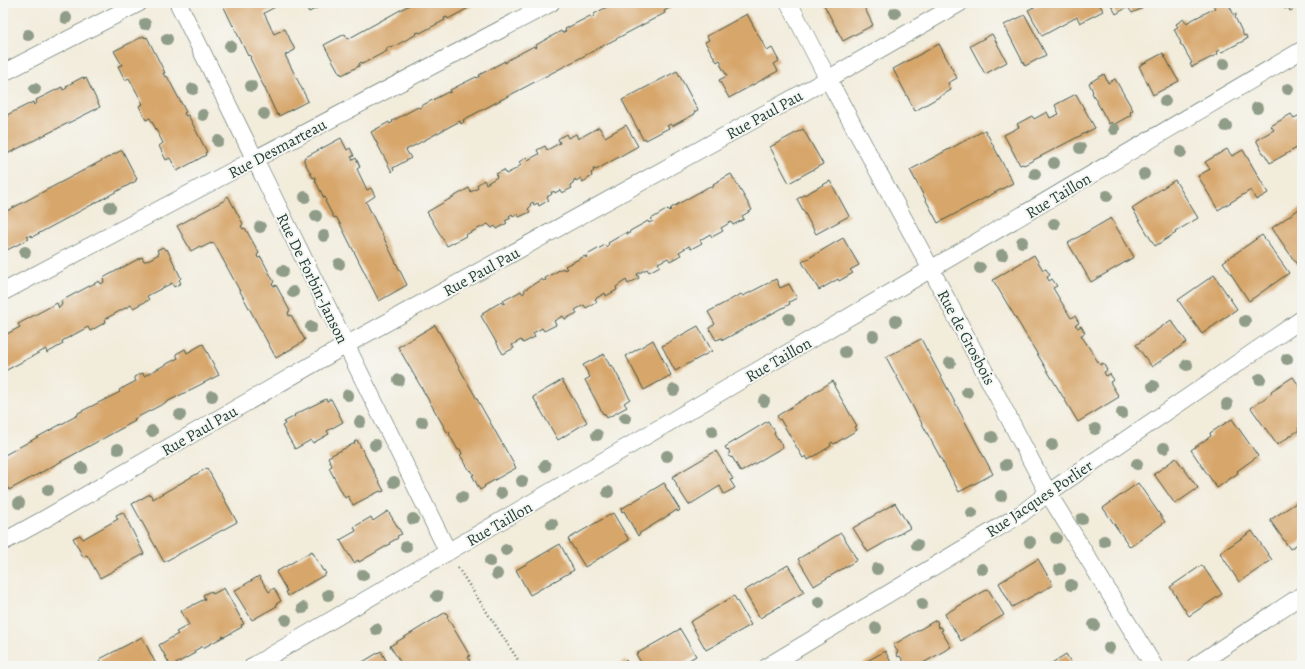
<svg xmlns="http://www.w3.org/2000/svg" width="1305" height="669" viewBox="0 0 1305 669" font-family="Alegreya,serif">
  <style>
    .building { fill: #d7a66a }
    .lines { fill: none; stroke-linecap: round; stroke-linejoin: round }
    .minor-casing { stroke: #3f574d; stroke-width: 18 }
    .path { stroke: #3f574d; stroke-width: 2.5; stroke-dasharray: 1 3; stroke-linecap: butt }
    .minor { stroke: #fff; stroke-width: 17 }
    .tree { fill: #8f9c87 }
    .labels { text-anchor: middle; stroke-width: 4; stroke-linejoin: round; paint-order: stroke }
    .street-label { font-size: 16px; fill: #1f3d34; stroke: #f6f6f2 }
  </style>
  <rect width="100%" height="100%" fill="#f6f6f2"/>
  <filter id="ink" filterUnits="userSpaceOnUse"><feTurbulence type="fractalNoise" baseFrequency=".025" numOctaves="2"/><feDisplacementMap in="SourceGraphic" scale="8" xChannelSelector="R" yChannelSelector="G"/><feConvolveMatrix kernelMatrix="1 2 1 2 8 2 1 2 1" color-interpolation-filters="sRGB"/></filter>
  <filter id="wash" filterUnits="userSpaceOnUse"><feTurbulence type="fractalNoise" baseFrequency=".012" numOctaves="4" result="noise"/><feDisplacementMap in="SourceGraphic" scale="16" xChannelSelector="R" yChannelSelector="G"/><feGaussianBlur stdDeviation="0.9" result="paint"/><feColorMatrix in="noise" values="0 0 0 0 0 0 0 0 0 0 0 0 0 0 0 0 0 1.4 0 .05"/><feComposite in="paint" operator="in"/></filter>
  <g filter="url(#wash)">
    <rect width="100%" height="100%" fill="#f2ecdb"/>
    <g id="blocks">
      <path class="building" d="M222 3H273L275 7 264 13 274 34 285 29 295 50 285 55 308 101 279 116 278 114 277 115 265 89 266 88 264 87 250 58 251 57 249 55 248 56 235 29 234 25 233 26Z
        M304 3H327L309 12Z
        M413 3H473L474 5 448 19 447 17 444 18 445 20 420 33 419 32 416 33 417 34 391 48 390 47H388L386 49 387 51 362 64 361 62 359 64V66L342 75 341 73 340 74 324 45 345 34 348 39Z
        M614 3H679L664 11 665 13 463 120 464 122 461 124 460 121 406 150 411 158 393 168 394 170 392 172 371 132 389 122 390 124 392 123 393 122 392 121 418 107 419 108H421V106L448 92V93L451 92 450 90 476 77 477 78 480 76 479 75 505 61V63L507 62 508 60 534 46 535 48 537 47 536 45 561 31 562 33 566 31 565 29 590 16 591 18 593 17 594 16V14Z
        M828 3H862L873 25 843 41 824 5Z
        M1042 3H1099L1103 11 1080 23 1077 17 1042 36 1028 10Z
        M1110 3H1140L1143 8 1132 13 1128 7 1116 14Z
        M1217 3H1228L1234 15 1236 14V16L1235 17 1244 36 1246 35 1247 39 1222 52 1220 50 1217 52 1218 54 1192 67 1190 64 1192 63 1182 45H1181L1180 43H1181L1174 29 1178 27 1176 24 1184 19 1186 23 1215 8 1213 5Z
        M1282 3H1302V5L1290 11 1288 7 1285 9Z
        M747 14 767 51 772 48 779 61 774 64 778 71 729 98 719 80 727 76 720 64 722 63 720 60 717 62 705 42 709 40 707 36Z
        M1025 15 1046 55 1025 66 1004 25Z
        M992 34 1007 62 985 74 970 46Z
        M144 36 145 38 147 37 165 73H163L165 77 167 76 186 112 184 113 185 115 186 116 188 115 207 152 205 153 206 155 177 171 170 158 166 160 159 146 163 143 150 118 146 120 139 106 143 104 129 78 125 80 118 66 122 65 114 51Z
        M939 44 957 78 948 83 951 90 915 111 893 69Z
        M1163 53 1176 77H1177L1179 81 1153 95 1139 66Z
        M677 71 698 110 694 112 695 114 672 126 671 124 667 126 669 128 646 140 645 138 643 139 622 100Z
        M1104 74 1108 83 1115 79 1133 110 1130 112 1131 115 1113 125 1111 122 1109 124 1092 93 1093 92 1089 83Z
        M83 77 84 79 86 78 100 107 3 156V116L4 119 8 117 7 115 33 102 34 105 37 103 36 100 62 87 63 90 67 88 66 86Z
        M1076 94 1095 128 1024 165 1023 164 1020 165 1004 135 1019 127 1017 124 1032 116 1034 119 1047 112 1050 118 1059 114 1055 105Z
        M1291 114 1294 118 1302 114V145L1270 163 1264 153H1263L1256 140 1274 130 1271 126Z
        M626 125 638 146 596 170 595 169H593L594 171 591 173 592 176 583 182 581 178 576 181 575 179 574 180 573 183 570 185 572 188 562 193 560 190 555 193 554 191 553 192H551L552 194 547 197 549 200 539 206 538 203 534 205 533 202 530 204 531 206 528 209 530 212 519 217 517 214 513 216 512 214 509 216 511 218 505 221 507 223 497 229 495 226 492 228 488 224 465 235 466 236 447 246 427 212 469 188 471 192 478 188 477 185 484 180 486 184 497 177 496 174 504 170 506 174 514 170 521 165 519 162 527 157 528 160 539 154 537 150 545 146 547 150 560 143 558 139 566 134 568 138 576 134 578 139 599 127 605 137Z
        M803 129 823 164 789 183 770 147Z
        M985 130 1013 183 938 223 910 170Z
        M341 138 347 150 350 148 354 156 351 157 353 160 356 158 360 167 357 169 367 190 371 188 375 196 366 202 407 285 379 301 337 218 336 217 334 218 325 201 326 200 325 197 324 198 315 180H316L315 177 313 178 304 161V158Z
        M1227 149 1232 156 1243 150 1268 193 1256 200 1251 190 1218 210 1198 176 1210 169 1205 162Z
        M122 150 137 179H136V181L32 237 31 235 27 237 29 239 3 252V213Z
        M731 174 752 210 742 216 744 219 733 225 731 222 721 228 723 231 712 237 710 234 700 240 702 243 691 249 689 246 679 252 681 255 670 261 668 258 658 263 660 266 649 272 647 269 637 274 639 278 628 284 626 280 616 287 617 290 606 296 605 293 595 299 597 302 586 308 584 305 575 310 577 313 565 319 563 316 554 321 556 325 544 331 542 328 533 333 535 337 523 343 521 340 512 345 514 348 503 354 481 316 484 314 482 313 501 302 503 304 505 303 503 301 521 291 523 294 525 292 524 290 542 279 543 281 546 280 545 278 563 268 564 270 566 269H567L565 266 585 256 586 258 587 255 605 245 606 247 609 244 608 243 627 232V234H629L630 231 648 221 649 223 653 221 651 219 668 209 670 211 671 208 710 186 711 188 713 187 714 186 713 184Z
        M1175 180 1198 218 1175 232 1176 233 1155 246 1132 208Z
        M830 181 849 216 816 234 797 199Z
        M228 196 243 224 241 226 243 229 245 228 259 253 257 255 258 258 261 257 274 282 272 284 274 286 276 285 290 311 288 312 289 316 291 315 305 340 303 341V342L276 358 214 243 211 244V243L201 248 200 246 191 251 177 226 225 200V198Z
        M1302 207V264L1298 266 1272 228Z
        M1111 218 1134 257 1091 282 1068 243Z
        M1262 235 1289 273 1249 301 1223 262Z
        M843 238 859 265 850 270 853 273 839 281 838 279 819 290 802 262Z
        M163 247 165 250 167 249 181 278 179 280 181 283 174 287 172 283 147 296 149 300 133 308 131 305 105 319 106 322 90 331 88 327 62 341 63 344 47 353 46 349 3 372V336L20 327 18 324 57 303 59 308 61 306 62 304 61 301 99 281 101 284 104 282 103 278 142 257 144 261H146L159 254 157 250Z
        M1034 255 1043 270 1046 269 1050 275 1047 277 1049 281 1052 279 1057 286 1053 288 1071 318 1075 316 1079 323 1075 325 1078 328 1081 326 1085 333 1081 335 1100 365 1103 363 1107 370 1104 372 1106 376 1110 374 1114 380 1110 382 1119 397 1078 422 993 280Z
        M1214 275 1237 309 1202 334 1178 300Z
        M776 279 780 288 789 284 797 298 789 302 790 304 723 340 722 338 716 340 709 328 715 324 708 312 741 294 743 296Z
        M1171 320 1187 342 1152 367 1136 345Z
        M435 325 516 468 484 486 485 487 480 490 472 475H474L471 470 470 471 460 455 462 454 460 449 458 450 449 434 450 433 449 431 447 432 398 347Z
        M698 326 712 351 675 371 662 346Z
        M921 339 993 474 959 492 886 357Z
        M653 340 671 375 644 390 626 356Z
        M203 344 219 375 134 419 135 421 9 490 3 479V456L78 415V413L120 392 119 390 136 381 134 377 143 373 144 376 178 358 176 354 185 349 187 353Z
        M604 354 610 366 612 365 630 399 624 403 627 407 607 418 604 413 603 414 585 380 590 377 583 365Z
        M1293 377 1302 390V425L1298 428 1299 430 1277 445 1251 408 1272 393 1271 391Z
        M562 380 587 422 558 440 533 397Z
        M833 381 835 385 834 386 857 426 855 427 857 430 834 444 832 442 830 444 831 446 808 460 806 456 803 458 780 419 779 420 777 416Z
        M326 399 327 401 331 399 343 422 327 431 329 434 313 443 311 440 295 449 282 426 285 424 284 422 295 416 294 415Z
        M1232 419 1258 456 1237 471 1238 473 1217 488 1191 450 1211 436 1210 433Z
        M768 421 772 428H773L775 432 774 433 783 447 741 472 732 457 731 458 728 454 730 453 728 449 727 450 725 447Z
        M357 440 384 491 381 492 380 491 353 505 348 496 345 498 329 468 332 466 328 457 355 443 354 442Z
        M716 451 733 479 730 480 735 488 724 494 720 486 689 505 676 485 677 484 672 477Z
        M1176 458 1198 488 1175 504 1154 474Z
        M207 468 237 522 164 562 132 504 150 494 153 499Z
        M664 483 666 486H665L680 510 678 512 677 510 658 522 640 533 638 536 624 511 622 512 621 509Z
        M1138 483 1165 522 1130 547 1103 508Z
        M1302 499V541L1290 549 1270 520Z
        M895 503 910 528 868 552 853 528Z
        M388 511 402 534 397 536 398 538 389 543 390 544 359 562 358 560 354 563 340 540 356 531 354 527 371 517 373 521Z
        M123 512 144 554 100 578 87 555 83 557 73 538 80 535 83 539 118 519 116 515Z
        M613 513 629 540 585 567 568 539Z
        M1252 531 1272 560 1239 582 1220 553Z
        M841 533 854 553H853L857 560 814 586 798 559Z
        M560 544 574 570 530 595 516 570Z
        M312 551 323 571 324 570 326 574 288 596 286 592 287 591 276 572Z
        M1038 559 1053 585 1012 607 999 583Z
        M788 565 804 592 760 618 744 591Z
        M1202 565 1222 594 1189 616 1170 587Z
        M259 576 269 592 274 588 281 601 276 604 277 606 252 620 234 591Z
        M224 588 244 624 241 625 242 627 224 637 222 636 223 637 203 648V646L201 647 194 651 195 653 172 666H168L167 664 169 663 159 645 178 634 176 632 189 625 181 611 205 599 203 595 211 591 213 594Z
        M988 589 1004 615 961 641 951 624 950 625 945 614Z
        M734 596 751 625 706 650 690 622Z
        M446 612 448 616 447 617 470 656 468 657 470 661 461 666H403L390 646Z
        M936 620 938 623 937 624 939 628 941 627 943 630 941 631 951 647 918 666H906L900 656 898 657 896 653 898 652 893 645Z
        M680 629 696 656 679 666H643L636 654Z
        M142 637 157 666H103L100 659Z
        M381 651 389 666H356Z
        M885 651 893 666H860L862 664Z
        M1066 654 1072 664 1068 666H1047Z
        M626 660 630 666H616Z"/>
    </g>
  </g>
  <g filter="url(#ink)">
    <use href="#blocks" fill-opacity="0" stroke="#3f574d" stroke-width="1"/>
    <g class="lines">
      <g class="minor-casing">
        <path id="minor" d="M178 3 448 552
          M789 3 828 79 931 269 1048 493 1154 666
          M3 73 139 3
          M3 292 551 3
          M3 542 43 520 346 345 828 79 960 3
          M253 666 931 269 1302 50
          M768 666 1021 514 1048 493 1302 319
          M1195 666 1302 595"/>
      </g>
      <path class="path" d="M458 568 522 666"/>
      <use href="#minor" class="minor"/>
    </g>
    <g class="tree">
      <circle cx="895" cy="13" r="6"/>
      <circle cx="66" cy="18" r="6"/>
      <circle cx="145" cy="24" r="6"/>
      <circle cx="28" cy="35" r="6"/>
      <circle cx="167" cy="39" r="6"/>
      <circle cx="230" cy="46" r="6"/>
      <circle cx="1224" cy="64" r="6"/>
      <circle cx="251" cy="86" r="6"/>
      <circle cx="35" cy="89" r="6"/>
      <circle cx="193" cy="89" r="6"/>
      <circle cx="1288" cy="89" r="6"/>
      <circle cx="1165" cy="101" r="6"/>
      <circle cx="1257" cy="108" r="6"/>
      <circle cx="264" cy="114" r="6"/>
      <circle cx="203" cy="115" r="6"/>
      <circle cx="1226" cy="126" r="6"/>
      <circle cx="1114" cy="129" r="6"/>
      <circle cx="218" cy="141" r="6"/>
      <circle cx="1080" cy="148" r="6"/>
      <circle cx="1181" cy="152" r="6"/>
      <circle cx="1054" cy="163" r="6"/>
      <circle cx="1035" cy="174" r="6"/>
      <circle cx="1144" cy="174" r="6"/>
      <circle cx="1107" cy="196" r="6"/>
      <circle cx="305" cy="197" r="6"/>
      <circle cx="110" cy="207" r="6"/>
      <circle cx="316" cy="216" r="6"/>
      <circle cx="1054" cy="224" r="6"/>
      <circle cx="260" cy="227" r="6"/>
      <circle cx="324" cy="236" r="6"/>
      <circle cx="1022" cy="242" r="6"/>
      <circle cx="25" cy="252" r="6"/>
      <circle cx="1002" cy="255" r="6"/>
      <circle cx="339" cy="264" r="6"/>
      <circle cx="980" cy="268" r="6"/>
      <circle cx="283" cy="271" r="6"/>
      <circle cx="293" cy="292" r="6"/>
      <circle cx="789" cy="319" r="6"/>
      <circle cx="896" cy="321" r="6"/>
      <circle cx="1245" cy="321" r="6"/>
      <circle cx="311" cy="327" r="6"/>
      <circle cx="873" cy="336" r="6"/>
      <circle cx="845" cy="352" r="6"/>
      <circle cx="1287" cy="359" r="6"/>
      <circle cx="950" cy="363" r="6"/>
      <circle cx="1187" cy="365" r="6"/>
      <circle cx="1260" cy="379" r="6"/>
      <circle cx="399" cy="380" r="6"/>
      <circle cx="1153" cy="386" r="6"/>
      <circle cx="674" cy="390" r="6"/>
      <circle cx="967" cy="392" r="6"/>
      <circle cx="348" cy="395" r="6"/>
      <circle cx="212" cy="396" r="6"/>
      <circle cx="764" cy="401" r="6"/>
      <circle cx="1227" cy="404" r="6"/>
      <circle cx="1122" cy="413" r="6"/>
      <circle cx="180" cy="415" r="6"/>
      <circle cx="625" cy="418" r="6"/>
      <circle cx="360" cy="422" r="6"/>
      <circle cx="422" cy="422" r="6"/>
      <circle cx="1095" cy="429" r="6"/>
      <circle cx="152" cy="431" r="6"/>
      <circle cx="712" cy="431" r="6"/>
      <circle cx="597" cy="435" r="6"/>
      <circle cx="992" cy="437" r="6"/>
      <circle cx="375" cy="445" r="6"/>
      <circle cx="1052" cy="445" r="6"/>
      <circle cx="1164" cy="448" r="6"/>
      <circle cx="118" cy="449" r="6"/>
      <circle cx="667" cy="456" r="6"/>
      <circle cx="1137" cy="464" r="6"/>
      <circle cx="1006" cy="465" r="6"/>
      <circle cx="545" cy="466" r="6"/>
      <circle cx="82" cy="468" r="6"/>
      <circle cx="522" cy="481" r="6"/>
      <circle cx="394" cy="482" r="6"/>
      <circle cx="48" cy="490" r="6"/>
      <circle cx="608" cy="492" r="6"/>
      <circle cx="501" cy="493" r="6"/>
      <circle cx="1001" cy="496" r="6"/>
      <circle cx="462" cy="497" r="6"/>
      <circle cx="19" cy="503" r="6"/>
      <circle cx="972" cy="513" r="6"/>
      <circle cx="413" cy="519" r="6"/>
      <circle cx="1082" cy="519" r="6"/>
      <circle cx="552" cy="524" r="6"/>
      <circle cx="1056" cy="538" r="6"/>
      <circle cx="1104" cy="541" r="6"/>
      <circle cx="1030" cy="542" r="6"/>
      <circle cx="917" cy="545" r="6"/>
      <circle cx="406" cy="547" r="6"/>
      <circle cx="506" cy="550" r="6"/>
      <circle cx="490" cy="561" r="6"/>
      <circle cx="877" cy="569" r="6"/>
      <circle cx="982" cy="569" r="6"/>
      <circle cx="1060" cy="569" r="6"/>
      <circle cx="497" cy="574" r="6"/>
      <circle cx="363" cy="575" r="6"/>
      <circle cx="1071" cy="585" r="6"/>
      <circle cx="328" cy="595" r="6"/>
      <circle cx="437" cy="596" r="6"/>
      <circle cx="819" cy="602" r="6"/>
      <circle cx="922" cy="604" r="6"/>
      <circle cx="303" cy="608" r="6"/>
      <circle cx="286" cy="620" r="6"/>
      <circle cx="1094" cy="625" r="6"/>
      <circle cx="876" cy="628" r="6"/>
      <circle cx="376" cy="629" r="6"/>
      <circle cx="1109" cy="648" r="6"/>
    </g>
  </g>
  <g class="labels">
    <g class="street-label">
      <text transform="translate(764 114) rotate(-29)" y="6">Rue Paul Pau</text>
      <text transform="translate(277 148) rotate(-28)" y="6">Rue Desmarteau</text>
      <text transform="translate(1058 195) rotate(-31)" y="6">Rue Taillon</text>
      <text transform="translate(481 271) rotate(-29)" y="6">Rue Paul Pau</text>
      <text transform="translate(313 278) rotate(64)" y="6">Rue De Forbin-Janson</text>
      <text transform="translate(967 337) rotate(62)" y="6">Rue de Grosbois</text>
      <text transform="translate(778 359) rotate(-30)" y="6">Rue Taillon</text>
      <text transform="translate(199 430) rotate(-30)" y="6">Rue Paul Pau</text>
      <text transform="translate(1039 498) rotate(-34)" y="6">Rue Jacques Porlier</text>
      <text transform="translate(499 523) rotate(-30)" y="6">Rue Taillon</text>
    </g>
  </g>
  <rect width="1305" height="669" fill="none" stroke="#f6f6f2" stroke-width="16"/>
</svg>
